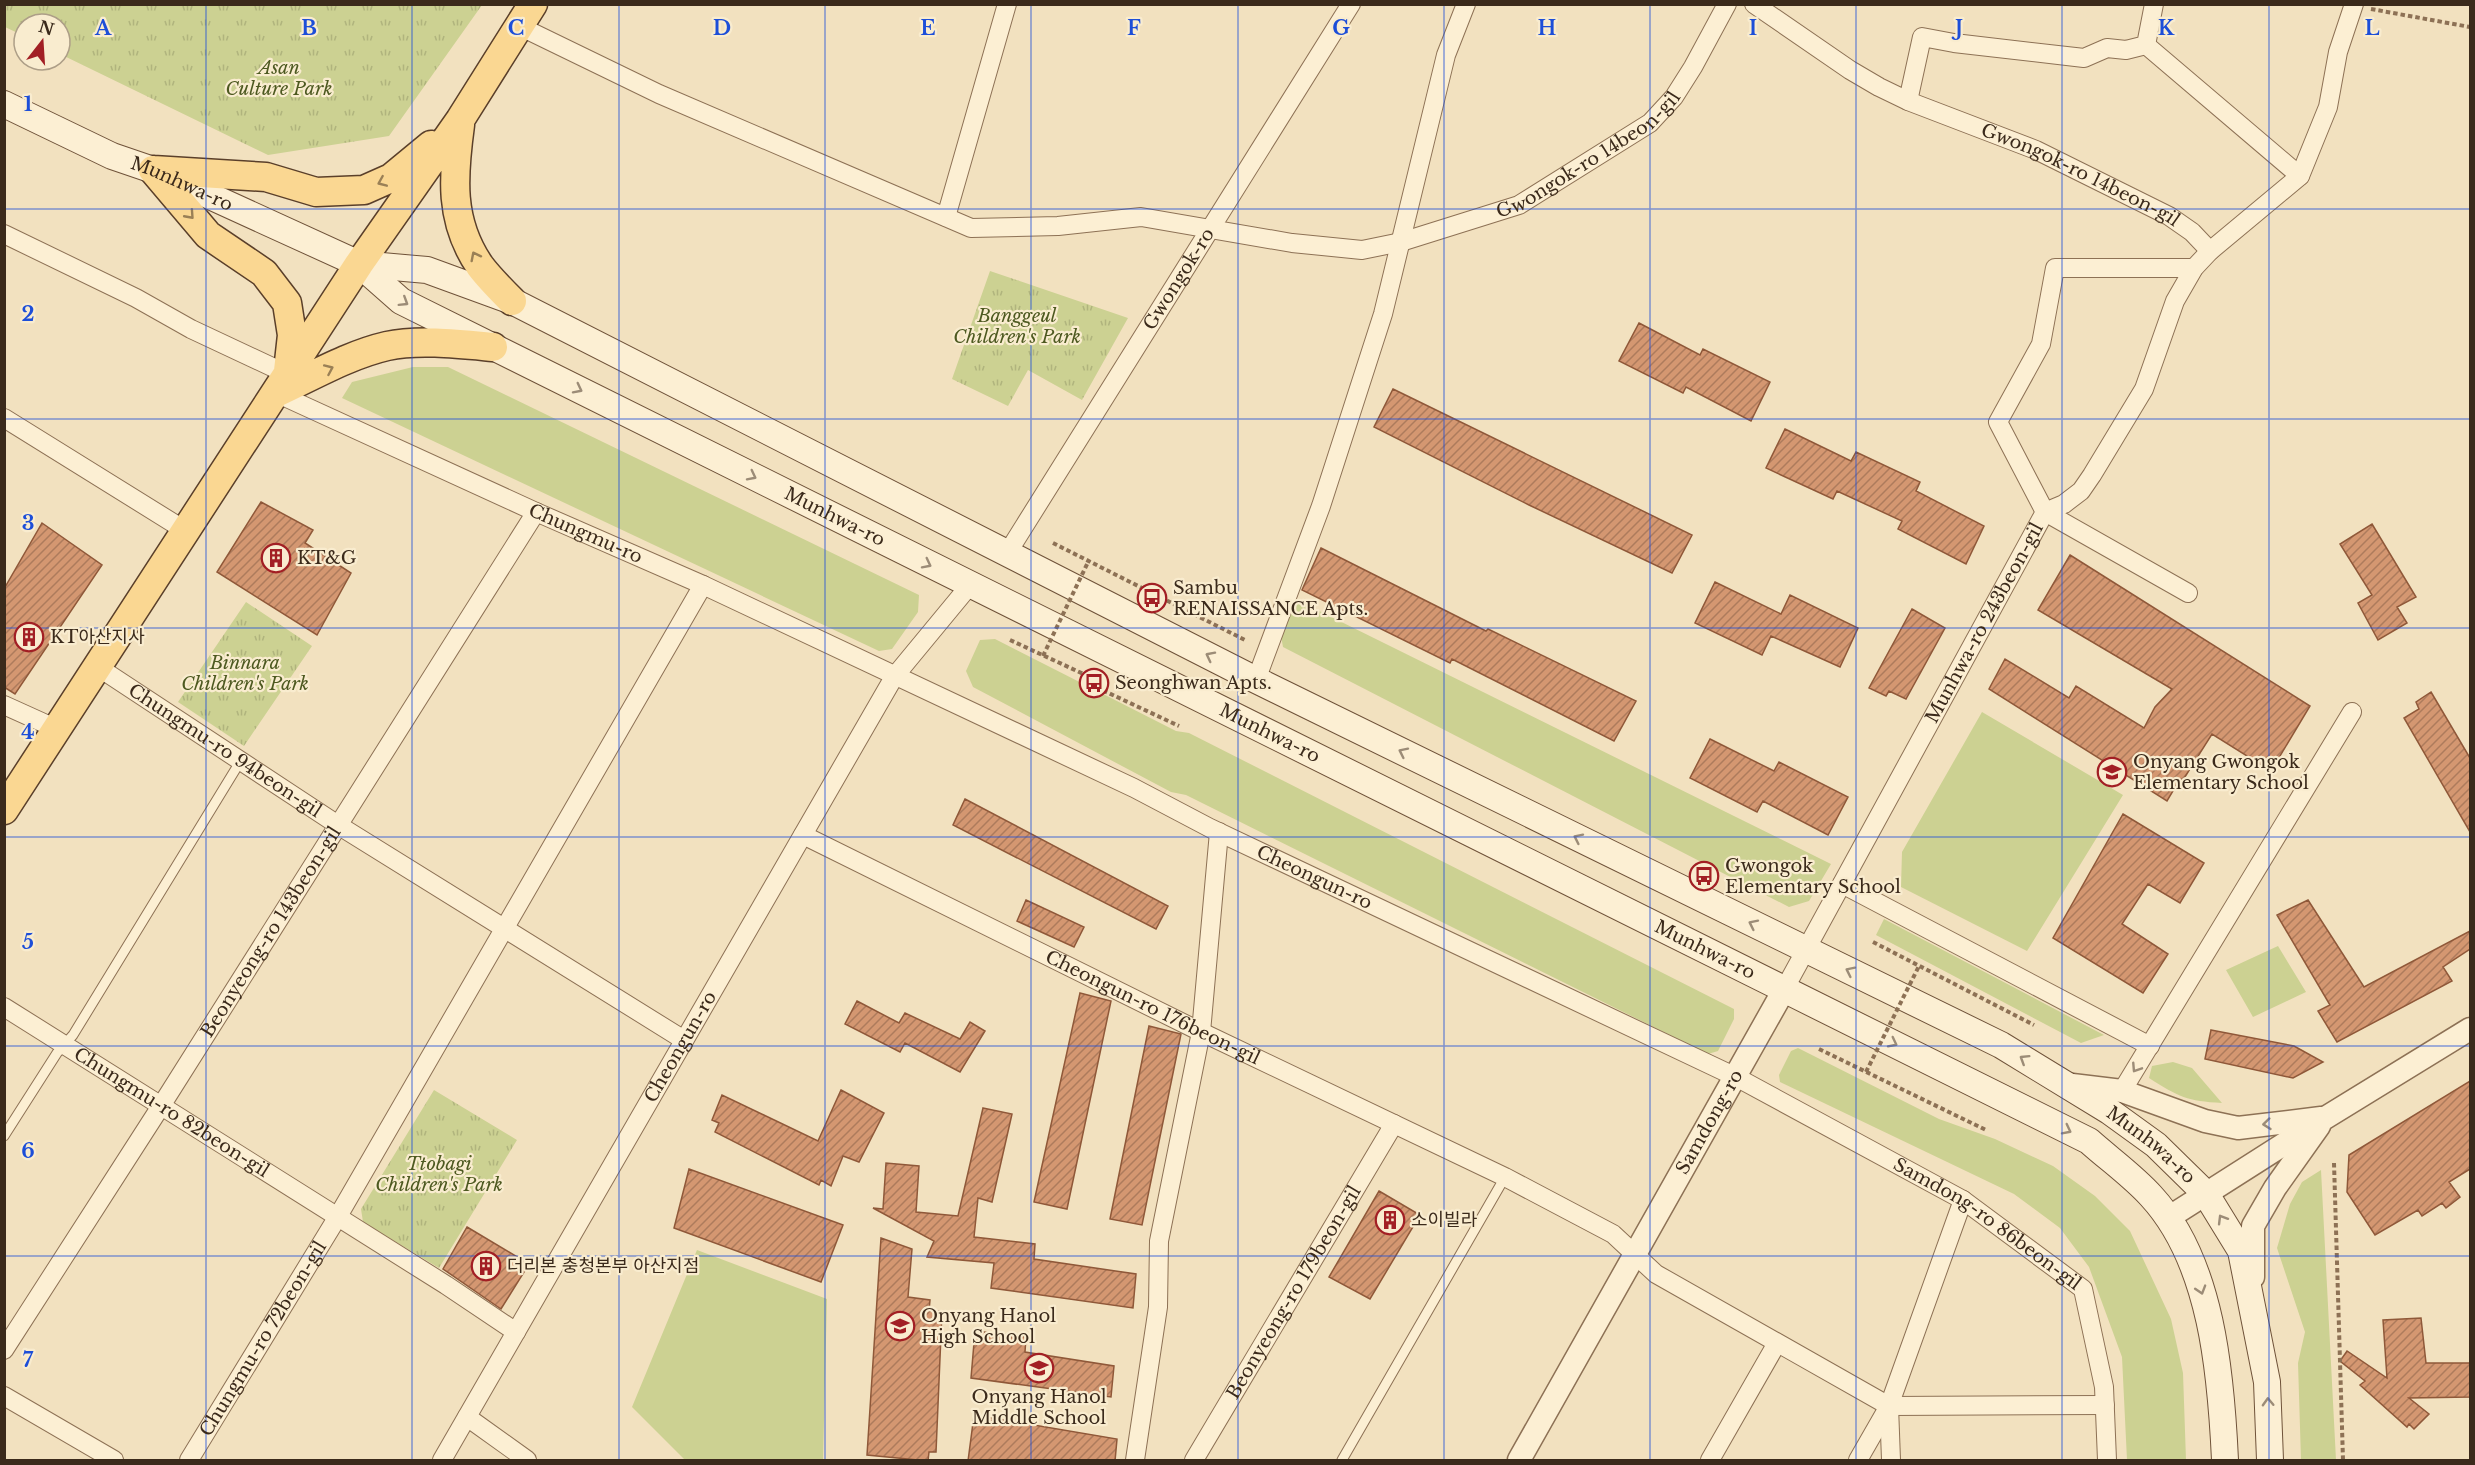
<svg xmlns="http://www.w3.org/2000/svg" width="2475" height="1465" viewBox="0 0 2475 1465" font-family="'Libre Baskerville','Noto Sans KR',serif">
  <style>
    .green { fill: #ccd192 }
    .park { fill: url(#park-tufts) }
    .building { fill: url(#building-hatch); stroke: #8f5839; stroke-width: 1.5 }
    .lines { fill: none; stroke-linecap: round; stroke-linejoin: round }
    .service-casing { stroke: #8d7155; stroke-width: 11 }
    .minor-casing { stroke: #8d7155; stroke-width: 20 }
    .tertiary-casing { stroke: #8d7155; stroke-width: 25 }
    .secondary-casing { stroke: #6f5239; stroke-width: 28 }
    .primary-casing { stroke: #5a3f2a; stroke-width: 31 }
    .path { stroke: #8d7155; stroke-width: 4; stroke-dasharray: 4.5 3; stroke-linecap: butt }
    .service { stroke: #fcefd3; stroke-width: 9 }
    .minor { stroke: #fcefd3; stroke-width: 18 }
    .tertiary { stroke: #fcefd3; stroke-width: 22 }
    .secondary { stroke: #fcefd3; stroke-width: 26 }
    .primary { stroke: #fad792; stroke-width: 28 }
    .path-bridge { stroke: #8d7155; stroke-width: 4; stroke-dasharray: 4.5 3; stroke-linecap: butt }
    .oneway { stroke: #9a8056 }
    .oneway2 { stroke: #9c8c77 }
    .grid { fill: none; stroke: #1d4ed8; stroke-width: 1.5; stroke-opacity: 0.55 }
    .labels { text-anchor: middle; stroke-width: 4.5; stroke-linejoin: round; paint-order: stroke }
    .park-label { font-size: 18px; font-style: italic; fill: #4d5920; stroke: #f9eccf }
    .street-label { font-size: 18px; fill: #3b2a1b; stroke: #f9eccf }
    .poi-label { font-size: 18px; fill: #3b2a1b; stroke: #f9eccf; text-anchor: start }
    .grid-label { font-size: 20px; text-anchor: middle; font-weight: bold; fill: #1d4ed8; stroke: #f9eccf; stroke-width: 4.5; stroke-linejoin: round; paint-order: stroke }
  </style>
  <defs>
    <pattern id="park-tufts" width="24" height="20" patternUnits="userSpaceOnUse" patternTransform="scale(1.5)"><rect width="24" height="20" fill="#ccd192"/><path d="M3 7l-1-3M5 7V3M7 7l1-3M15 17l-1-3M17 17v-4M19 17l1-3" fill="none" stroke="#b0b47d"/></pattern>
    <pattern id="building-hatch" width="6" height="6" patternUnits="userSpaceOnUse" patternTransform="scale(1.5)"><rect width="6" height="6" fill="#d49771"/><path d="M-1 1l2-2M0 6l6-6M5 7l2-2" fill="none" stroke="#ad7b5c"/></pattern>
  </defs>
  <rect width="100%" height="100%" fill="#f2e1bf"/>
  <path class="green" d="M413 367H448L919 595 918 612 892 649 879 651 342 398 352 382Z
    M1295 599 1831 864 1809 901 1789 907 1283 647 1281 636Z
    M995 639 1176 731 1189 733 1734 1009V1019L1718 1051 1708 1054 1186 795 1171 792 973 687 966 671 980 640Z
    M1982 712 2123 795 2027 951 1901 887 1902 852Z
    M1884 919 2104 1035 2081 1043 1876 935Z
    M2278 946 2306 992 2253 1017 2226 970Z
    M1798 1048 1939 1119 1995 1139 2053 1166 2095 1196 2130 1231 2171 1319 2183 1373 2186 1460H2127L2122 1357 2089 1267 2060 1228 2014 1194 1780 1082 1779 1075 1791 1051Z
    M2173 1062 2192 1068 2222 1103C2187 1101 2179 1097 2149 1078L2152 1066Z
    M2321 1170 2336 1460H2301L2298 1363 2305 1332 2277 1248 2290 1204 2302 1182Z
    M697 1250 827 1299 823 1460H685L632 1407Z"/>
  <path class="park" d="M4 5 5 4 482 5 389 136 268 155 60 54V24H24V36L5 27Z
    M990 271 1128 318 1082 400 1028 370 1008 406 952 379Z
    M246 602 312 646 244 746 178 702Z
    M434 1090 517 1140 439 1268 363 1222 361 1209Z"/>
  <path class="building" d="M1639 323 1700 355 1703 349 1770 382 1751 421 1686 387 1683 393 1619 361Z
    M1393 389 1692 535 1672 573 1529 505 1374 427Z
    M1785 429 1851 461 1856 452 1920 482 1916 491 1984 526 1966 564 1898 529 1902 521 1837 491 1833 499 1766 468Z
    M261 502 313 530 305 543 351 573 317 635 217 572Z
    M42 523 102 565 15 694 4 687V589Z
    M2372 524 2416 597 2397 607 2407 623 2378 640 2358 603 2372 595 2340 544Z
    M1321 548 1486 631 1488 629 1636 701 1614 741 1452 659 1450 663 1302 590Z
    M2070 555 2310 706 2271 771 2212 734 2183 780 2180 779 2167 801 1989 689 2005 659 2069 698 2076 686 2144 728 2155 707 2172 689 2038 610Z
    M1715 582 1781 614 1790 595 1858 628 1840 667 1771 636 1762 655 1695 623Z
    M1912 609 1945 628 1906 699 1889 691 1886 696 1869 688Z
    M2431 692 2470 758V832L2404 718 2419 709 2416 702Z
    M1710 739 1774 771 1779 762 1848 797 1828 835 1763 801 1757 812 1690 778Z
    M965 799 1168 906 1156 929 953 825Z
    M2123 814 2204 863 2180 903 2148 884 2122 924 2168 954 2143 993 2053 938Z
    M1026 900 1084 927 1074 947 1017 921Z
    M2308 900 2364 987 2470 931V949L2443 967 2452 981 2337 1042 2318 1011 2330 1005 2277 915Z
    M1080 993 1111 1001 1067 1209 1034 1202Z
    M857 1001 899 1023 905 1013 960 1039 970 1022 985 1031 960 1072 905 1043 900 1052 845 1024Z
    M1149 1026 1181 1034 1142 1225 1110 1219Z
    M2211 1030 2294 1046 2323 1062 2293 1078 2205 1059Z
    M2470 1081V1169L2449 1182 2460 1197 2446 1208 2442 1203 2422 1216 2418 1210 2375 1235 2347 1192 2349 1155Z
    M841 1090 884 1113 859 1162 843 1156 831 1186 821 1180 819 1185 715 1132 719 1123 712 1120 722 1095 818 1141Z
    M983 1108 1012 1114 992 1202 978 1198 974 1237 1035 1244 1034 1259 1136 1274 1133 1308 991 1288 994 1263 927 1257 934 1241 873 1208 883 1209 886 1163 919 1166 916 1212 958 1216Z
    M689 1169 843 1225 821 1282 674 1228Z
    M1379 1191 1420 1215 1370 1299 1329 1277Z
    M467 1227 529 1264 501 1309 443 1269Z
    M881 1238 912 1249 908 1297 930 1300 929 1311H942L936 1452H929L928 1461 867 1455Z
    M2421 1318 2426 1363H2470V1397L2409 1398 2429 1414 2414 1429 2409 1424 2407 1427 2360 1385 2365 1381 2340 1361 2347 1351 2387 1378 2383 1320Z
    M975 1331 1026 1337 1025 1352 1114 1366 1111 1397 971 1378Z
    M974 1415 1117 1439 1115 1461H968Z"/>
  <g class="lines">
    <g class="service-casing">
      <path id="service" d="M4 1136 57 1053 73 1035 240 762
        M1342 1460 1505 1177"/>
    </g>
    <g class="minor-casing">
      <g id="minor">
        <path id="s1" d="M1754 4 1850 70 1879 87 1908 101 2036 150 2169 216 2192 232 2210 251"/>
        <path id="s2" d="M519 26 659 94 971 228 1058 226 1141 217 1292 243 1362 250 1401 242 1519 205 1650 123 1674 97 1693 67 1727 4"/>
        <path d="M2146 45 2300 176"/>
        <path d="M1908 101 1922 37 1954 43 2084 58 2107 48 2126 50 2146 45 2154 4"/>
        <path d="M946 217 1007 4"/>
        <path d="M4 234 136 298 191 329 287 374"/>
        <path id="s3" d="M276 393 536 512 703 585 1134 788 1210 828 1736 1077 1963 1200 2083 1289 2104 1387 2107 1460"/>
        <path d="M4 418 186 531"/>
        <path d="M2045 512 1998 422 2041 344 2055 268H2194"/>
        <path d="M2045 512 2188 593"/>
        <path id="s4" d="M1008 552 1351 4"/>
        <path id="s5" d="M98 667 338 825 684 1040"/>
        <path d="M1256 680 1321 506 1383 314 1446 55 1466 4"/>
        <path d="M4 705 57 729"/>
        <path id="s6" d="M803 835 1193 1028 1505 1177 1613 1234 1656 1274 1889 1406 2105 1405"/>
        <path d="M1842 884 2150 1046"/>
        <path id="s7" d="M1785 988 2045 512 2064 504 2081 491 2092 475 2144 389 2175 301 2194 268 2210 251 2300 176 2328 107 2338 52 2354 4"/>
        <path id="s8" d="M4 1007 446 1285 516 1332"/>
        <path d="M2122 1091 2352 712"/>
        <path id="s9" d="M4 1350 161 1106 536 512"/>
        <path d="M4 1396 114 1460"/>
        <path d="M1889 1406 1891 1460"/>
        <path d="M467 1417 527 1460"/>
        <path id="s10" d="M189 1460 337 1218 703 585"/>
        <path id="s11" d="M442 1460 894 677 970 585"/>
        <path d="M1135 1460 1158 1307 1159 1241 1201 1032 1219 832"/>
        <path id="s12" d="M1194 1460 1394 1124"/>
        <path d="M1710 1460 1777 1343"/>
        <path d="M1858 1460 1889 1406 1963 1200"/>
      </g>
    </g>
    <g class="tertiary-casing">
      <g id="tertiary">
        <path d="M2064 1084 2122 1091 2205 1121 2238 1128 2321 1118"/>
        <path d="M2168 1218 2325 1118 2470 1029"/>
        <path d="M2253 1277V1226L2275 1188 2319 1126"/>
        <path id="s13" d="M1519 1460 1785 988"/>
      </g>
    </g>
    <g class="secondary-casing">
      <g id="secondary">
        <path id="s14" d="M4 104 112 156 153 170 359 264 401 301 2089 1141C2109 1159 2133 1176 2151 1196 2212 1262 2221 1374 2225 1460"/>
        <path id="s15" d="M359 264 427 270 512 301 1256 680 2001 1045 2109 1111 2156 1145 2206 1194 2241 1251 2267 1382 2270 1460"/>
      </g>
    </g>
    <g class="primary-casing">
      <path id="primary" d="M460 125C453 176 449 221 480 266 489 278 501 290 512 301
        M153 170 266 177 316 192 364 190 391 178 431 145
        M153 170 208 235 264 273 287 303 292 335 288 371
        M276 393C311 377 348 355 387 346 418 339 461 344 493 347
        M4 810 359 264 460 120 533 4"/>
    </g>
    <path class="path" d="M2371 9 2470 27
      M1053 543 1247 641
      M1010 640 1103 683 1100 689 1179 726
      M1873 942 2034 1025
      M1819 1049 1986 1130
      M2334 1163 2343 1460"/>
    <use href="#service" class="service"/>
    <use href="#minor" class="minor"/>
    <use href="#tertiary" class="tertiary"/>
    <use href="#secondary" class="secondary"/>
    <use href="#primary" class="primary"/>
    <path class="path-bridge" d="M1043 656 1089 560
      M1866 1072 1919 966"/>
  </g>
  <defs><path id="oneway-chevron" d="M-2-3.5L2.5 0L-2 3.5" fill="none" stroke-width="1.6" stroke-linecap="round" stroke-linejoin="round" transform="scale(1.5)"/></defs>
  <g class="oneway">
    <use href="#oneway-chevron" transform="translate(382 182) rotate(157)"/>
    <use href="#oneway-chevron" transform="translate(190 215) rotate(48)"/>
    <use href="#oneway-chevron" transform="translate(475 256) rotate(-117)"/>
    <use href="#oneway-chevron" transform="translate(329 369) rotate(-24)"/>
  </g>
  <g class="oneway2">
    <use href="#oneway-chevron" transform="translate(404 302) rotate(32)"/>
    <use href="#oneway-chevron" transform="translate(578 389) rotate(27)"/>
    <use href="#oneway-chevron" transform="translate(752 476) rotate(27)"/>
    <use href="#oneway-chevron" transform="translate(927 564) rotate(27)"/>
    <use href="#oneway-chevron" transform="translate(1210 656) rotate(-153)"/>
    <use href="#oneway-chevron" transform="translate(1403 752) rotate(-154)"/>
    <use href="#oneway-chevron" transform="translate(1578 838) rotate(-154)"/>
    <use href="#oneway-chevron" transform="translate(1753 924) rotate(-154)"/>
    <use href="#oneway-chevron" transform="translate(1850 971) rotate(-154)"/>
    <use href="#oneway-chevron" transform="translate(1893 1043) rotate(27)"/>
    <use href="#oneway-chevron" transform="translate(2024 1059) rotate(-148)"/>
    <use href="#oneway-chevron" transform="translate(2136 1068) rotate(123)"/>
    <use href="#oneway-chevron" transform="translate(2267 1124) rotate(174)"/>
    <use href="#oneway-chevron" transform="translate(2067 1130) rotate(27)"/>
    <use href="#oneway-chevron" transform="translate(2222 1219) rotate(-121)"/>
    <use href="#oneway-chevron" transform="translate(2201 1290) rotate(73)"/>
    <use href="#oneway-chevron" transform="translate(2268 1402) rotate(-92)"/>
  </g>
  <path class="grid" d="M206 4V1460M412 4V1460M619 4V1460M825 4V1460M1031 4V1460M1238 4V1460M1444 4V1460M1650 4V1460M1856 4V1460M2062 4V1460M2269 4V1460M4 209H2470M4 419H2470M4 628H2470M4 837H2470M4 1046H2470M4 1256H2470"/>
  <defs>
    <g id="building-ring" transform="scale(1.5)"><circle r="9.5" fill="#f9eccf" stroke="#a21f24" stroke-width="1.5"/><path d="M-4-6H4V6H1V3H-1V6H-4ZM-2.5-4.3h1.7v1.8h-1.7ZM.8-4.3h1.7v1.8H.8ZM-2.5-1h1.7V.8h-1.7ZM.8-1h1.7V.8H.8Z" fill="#a21f24"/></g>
    <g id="bus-ring" transform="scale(1.5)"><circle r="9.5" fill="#f9eccf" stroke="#a21f24" stroke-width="1.5"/><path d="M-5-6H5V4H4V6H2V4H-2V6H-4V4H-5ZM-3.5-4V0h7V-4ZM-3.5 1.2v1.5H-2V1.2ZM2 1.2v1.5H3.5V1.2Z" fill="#a21f24"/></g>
    <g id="school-ring" transform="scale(1.5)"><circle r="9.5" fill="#f9eccf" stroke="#a21f24" stroke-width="1.5"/><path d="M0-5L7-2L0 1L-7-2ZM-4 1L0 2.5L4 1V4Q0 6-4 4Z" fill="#a21f24"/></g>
  </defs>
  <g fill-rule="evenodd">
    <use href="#building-ring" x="276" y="558"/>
    <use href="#bus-ring" x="1152" y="598"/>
    <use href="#building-ring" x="29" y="637"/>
    <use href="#bus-ring" x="1094" y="683"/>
    <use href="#school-ring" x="2112" y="772"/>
    <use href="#bus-ring" x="1704" y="876"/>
    <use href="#building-ring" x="1390" y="1220"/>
    <use href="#building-ring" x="486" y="1266"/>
    <use href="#school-ring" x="900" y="1326"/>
    <use href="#school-ring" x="1039" y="1368"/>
  </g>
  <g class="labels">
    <g class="park-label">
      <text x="279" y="74">Asan<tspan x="279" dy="21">Culture Park</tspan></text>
      <text x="1017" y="322">Banggeul<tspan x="1017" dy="21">Children's Park</tspan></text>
      <text x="245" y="669">Binnara<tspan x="245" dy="21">Children's Park</tspan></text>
      <text x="439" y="1170">Ttobagi<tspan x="439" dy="21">Children's Park</tspan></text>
    </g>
    <g class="street-label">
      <text dy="6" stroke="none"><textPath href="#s2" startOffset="1138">Gwongok-ro 14beon-gil</textPath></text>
      <text dy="6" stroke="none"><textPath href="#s1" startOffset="370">Gwongok-ro 14beon-gil</textPath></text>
      <text dy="6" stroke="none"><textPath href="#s14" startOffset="195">Munhwa-ro</textPath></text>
      <text dy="6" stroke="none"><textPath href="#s4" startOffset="322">Gwongok-ro</textPath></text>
      <text dy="6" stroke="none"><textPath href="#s14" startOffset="930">Munhwa-ro</textPath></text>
      <text dy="6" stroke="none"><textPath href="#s3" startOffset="340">Chungmu-ro</textPath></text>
      <text dy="6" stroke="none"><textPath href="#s7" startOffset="416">Munhwa-ro 243beon-gil</textPath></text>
      <text dy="6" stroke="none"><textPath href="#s14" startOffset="1416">Munhwa-ro</textPath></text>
      <text dy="6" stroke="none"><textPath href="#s5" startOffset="152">Chungmu-ro 94beon-gil</textPath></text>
      <text dy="6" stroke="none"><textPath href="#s3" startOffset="1146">Cheongun-ro</textPath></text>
      <text dy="6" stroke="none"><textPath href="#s9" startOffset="496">Beonyeong-ro 143beon-gil</textPath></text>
      <text dy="6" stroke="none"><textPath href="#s14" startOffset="1902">Munhwa-ro</textPath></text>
      <text dy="6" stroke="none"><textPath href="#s6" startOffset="390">Cheongun-ro 176beon-gil</textPath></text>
      <text dy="6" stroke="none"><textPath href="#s11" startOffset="477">Cheongun-ro</textPath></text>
      <text dy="6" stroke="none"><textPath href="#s8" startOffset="198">Chungmu-ro 82beon-gil</textPath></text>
      <text dy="6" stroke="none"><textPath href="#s13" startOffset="388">Samdong-ro</textPath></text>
      <text dy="6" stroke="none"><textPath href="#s15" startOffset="2004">Munhwa-ro</textPath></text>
      <text dy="6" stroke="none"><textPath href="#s3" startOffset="1904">Samdong-ro 86beon-gil</textPath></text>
      <text dy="6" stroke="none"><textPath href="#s12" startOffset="195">Beonyeong-ro 179beon-gil</textPath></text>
      <text dy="6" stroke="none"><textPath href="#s10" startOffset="142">Chungmu-ro 72beon-gil</textPath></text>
    </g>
    <g class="poi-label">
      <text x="297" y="564">KT&amp;G</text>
      <text x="1173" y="594">Sambu<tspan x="1173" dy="21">RENAISSANCE Apts.</tspan></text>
      <text x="50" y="643">KT아산지사</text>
      <text x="1115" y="689">Seonghwan Apts.</text>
      <text x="2133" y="768">Onyang Gwongok<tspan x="2133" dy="21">Elementary School</tspan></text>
      <text x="1725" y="872">Gwongok<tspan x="1725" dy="21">Elementary School</tspan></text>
      <text x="1411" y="1226">소이빌라</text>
      <text x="507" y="1272">더리본 충청본부 아산지점</text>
      <text x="921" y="1322">Onyang Hanol<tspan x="921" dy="21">High School</tspan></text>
      <text x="1039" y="1403" text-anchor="middle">Onyang Hanol<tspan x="1039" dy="21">Middle School</tspan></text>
    </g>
  </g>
  <g class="grid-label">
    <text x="103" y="35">A</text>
    <text x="309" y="35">B</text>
    <text x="516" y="35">C</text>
    <text x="722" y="35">D</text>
    <text x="928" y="35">E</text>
    <text x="1134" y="35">F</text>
    <text x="1341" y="35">G</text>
    <text x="1547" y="35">H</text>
    <text x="1753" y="35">I</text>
    <text x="1959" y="35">J</text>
    <text x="2166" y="35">K</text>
    <text x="2372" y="35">L</text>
    <text x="28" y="111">1</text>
    <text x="28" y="321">2</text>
    <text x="28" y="530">3</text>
    <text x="28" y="739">4</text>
    <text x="28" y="949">5</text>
    <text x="28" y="1158">6</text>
    <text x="28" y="1367">7</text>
  </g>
  <rect width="2475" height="1465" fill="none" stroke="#3b2a1b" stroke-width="12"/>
  <g transform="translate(42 42) rotate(17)"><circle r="28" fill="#f9eccf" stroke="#ad9e87" stroke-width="1.5"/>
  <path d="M0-4.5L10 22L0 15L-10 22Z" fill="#a21f24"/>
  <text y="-9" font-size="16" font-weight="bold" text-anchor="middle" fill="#3b2a1b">N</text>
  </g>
</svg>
